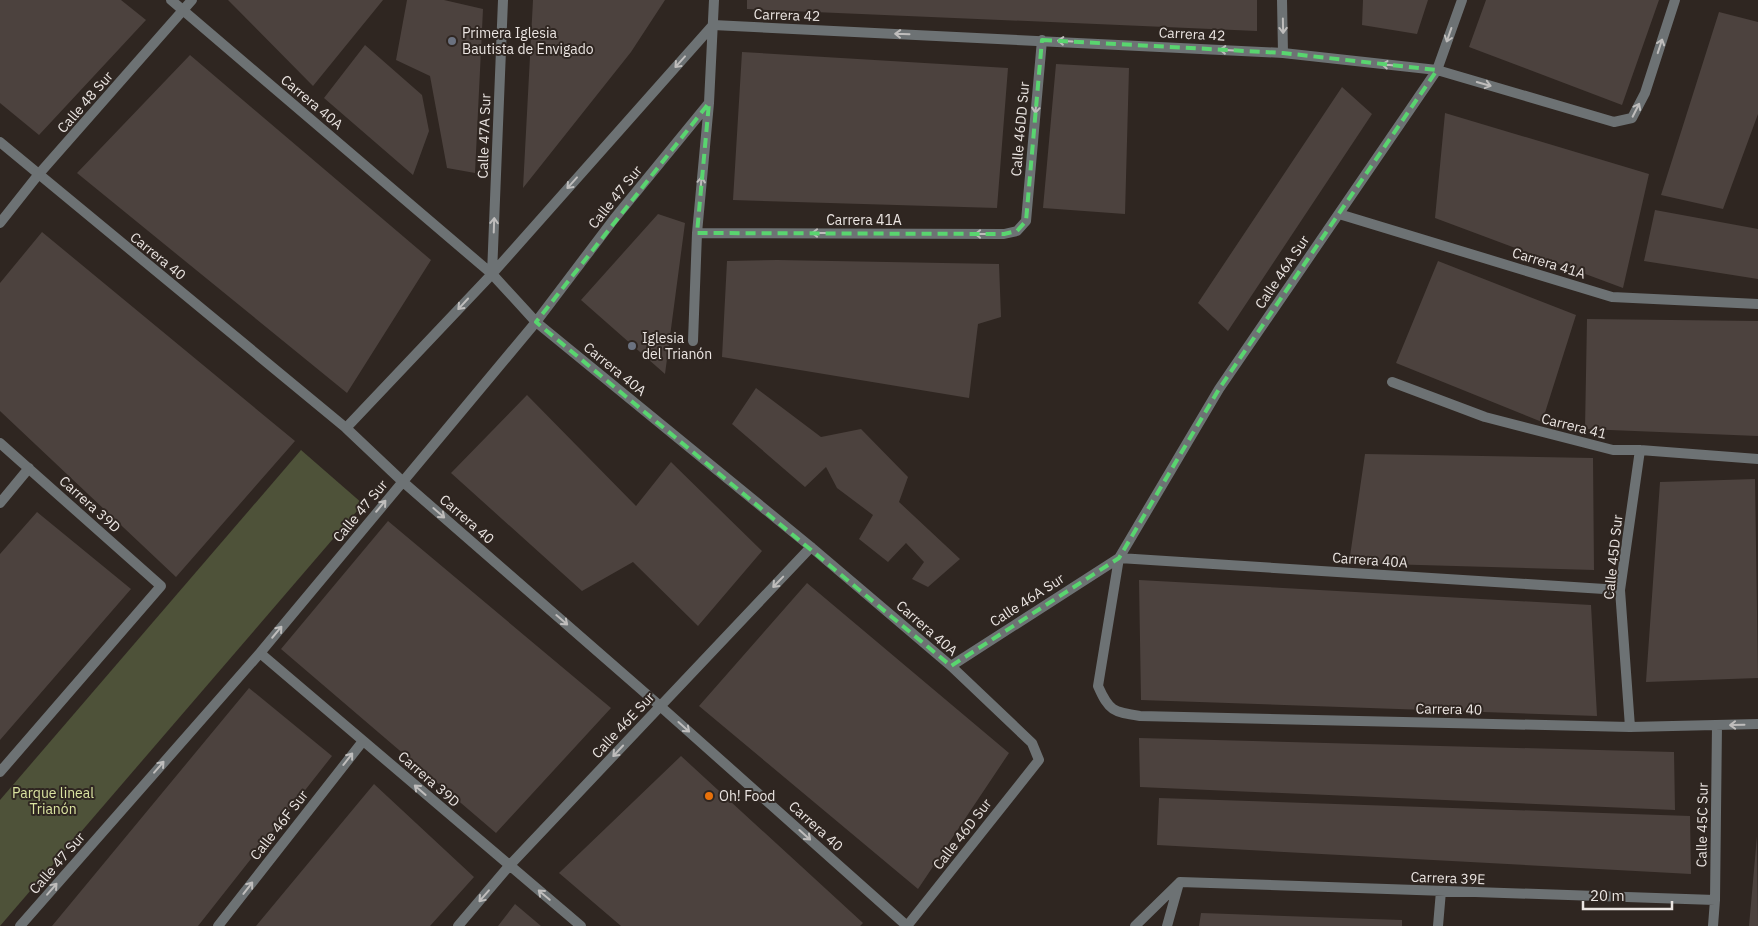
<svg xmlns="http://www.w3.org/2000/svg" width="1758" height="926" viewBox="0 0 1758 926" font-family="'IBM Plex Sans',sans-serif">
  <style>
    .green { fill: #4e5239 }
    .building { fill: #4c423e }
    .lines { fill: none; stroke-linecap: round; stroke-linejoin: round }
    .street { stroke: #6d7274; stroke-width: 10 }
    .oneway { stroke: #bfbdbc }
    .marked { fill: none; stroke: #59d56f; stroke-width: 4; stroke-dasharray: 10 6; stroke-linejoin: round }
    .worship-dot { fill: #6b7280; stroke: #2f2621; stroke-width: 2 }
    .food-dot { fill: #e8710a; stroke: #2f2621; stroke-width: 2 }
    .labels { text-anchor: middle; stroke-width: 4; stroke-linejoin: round; paint-order: stroke }
    .street-label { font-size: 14px; fill: #ebe5e2; stroke: #2f2621 }
    .poi-label { font-size: 14px; fill: #ebe5e2; stroke: #2f2621; text-anchor: start }
    .park-label { font-size: 14px; fill: #dae3a0; stroke: #2f2621 }
  </style>
  <rect width="100%" height="100%" fill="#2f2621"/>
  <path class="green" d="M301 450 363 504 0 926V800Z"/>
  <path class="building" d="M0 0H121L146 20 39 135 0 103Z
    M228 0H383L313 86Z
    M407 0H444L483 9 475 173 447 168 430 76 396 60Z
    M533 0H665L631 52 523 188Z
    M747 0H1257V31L747 9Z
    M1363 0H1428L1417 34 1362 25Z
    M1486 0H1659L1622 105 1469 47Z
    M1719 12 1758 22V114L1723 209 1661 195Z
    M365 45 422 95 429 131 413 175 324 98Z
    M742 52 1008 68 997 208 733 200Z
    M190 55 431 260 347 393 77 173Z
    M1056 64 1129 68 1125 214 1043 208Z
    M1342 87 1372 114 1228 331 1198 303Z
    M1445 113 1649 174 1623 288 1435 218Z
    M1655 210 1758 229V279L1644 261Z
    M658 214 685 223 665 374 581 300Z
    M42 232 295 441 176 577 0 411V283Z
    M777 260 999 264 1001 317 978 324 969 398 722 357 727 261Z
    M1438 261 1576 315 1542 422 1396 363Z
    M1587 319 1758 321V436L1585 429Z
    M756 388 821 437 861 429 908 477 899 502 960 559 928 587 912 579 924 562 906 543 888 562 859 539 873 515 837 488 826 467 805 487 732 424Z
    M527 395 636 506 671 462 762 551 698 626 633 562 582 591 451 473Z
    M1365 454 1593 458 1594 570 1349 563Z
    M1755 479 1758 678 1646 682 1660 482Z
    M37 512 131 589 0 740V554Z
    M388 521 611 708 496 833 281 649Z
    M1139 580 1591 605 1597 716 1141 700Z
    M807 583 1009 753 918 889 699 706Z
    M249 688 332 756 198 926H52Z
    M1139 738 1674 752 1675 810 1140 787Z
    M681 756 863 923 860 926H621L559 873Z
    M374 784 474 877 430 926H256Z
    M1159 798 1690 816 1691 874 1157 845Z
    M1757 836 1758 926H1749Z
    M515 904 541 926H498Z
    M1201 913 1402 920V926H1199Z"/>
  <g class="lines">
    <path class="street" d="M171 0 492 274 536 322 811 547 951 666 1032 743 1039 760 907 926
      M1282 0 1283 53
      M713 25 1283 53 1437 70 1614 122 1632 118 1645 93 1675 0
      M0 142 346 428 402 481 660 706 907 926
      M1339 214 1612 297 1758 304
      M0 223 38 175 192 0
      M697 233 1004 234 1017 231 1026 221 1042 40
      M492 274 503 0
      M693 341 697 233 709 103 714 0
      M1392 382 1485 417 1613 450H1640L1758 459
      M346 428 492 274 713 25
      M0 443 161 586 0 772
      M0 503 29 468
      M1620 590 1119 558 1098 686C1109 711 1113 712 1140 716L1630 727 1758 724
      M260 653 581 926
      M951 666 1119 558 1219 389 1437 70 1462 0
      M1630 727 1620 590 1640 450
      M1180 882 1715 900
      M20 926 260 653 536 322 614 219 709 103
      M218 926 363 741
      M458 926 509 866 811 547
      M1135 926 1180 882
      M1167 926 1179 883
      M1438 926 1441 891
      M1713 926 1715 900 1717 725"/>
  </g>
  <defs><path id="oneway-shaft" d="M-6 0H5M1.5-3L5.5 0L1.5 3" fill="none" stroke-width="1.6" stroke-linecap="round" stroke-linejoin="round" transform="scale(1.25)"/></defs>
  <g class="oneway">
    <use href="#oneway-shaft" transform="translate(1283 26) rotate(89)"/>
    <use href="#oneway-shaft" transform="translate(902 34) rotate(-178)"/>
    <use href="#oneway-shaft" transform="translate(1449 35) rotate(109)"/>
    <use href="#oneway-shaft" transform="translate(1065 41) rotate(-177)"/>
    <use href="#oneway-shaft" transform="translate(1660 46) rotate(-72)"/>
    <use href="#oneway-shaft" transform="translate(1227 50) rotate(-177)"/>
    <use href="#oneway-shaft" transform="translate(680 62) rotate(132)"/>
    <use href="#oneway-shaft" transform="translate(1389 65) rotate(-174)"/>
    <use href="#oneway-shaft" transform="translate(1484 84) rotate(16)"/>
    <use href="#oneway-shaft" transform="translate(1036 106) rotate(95)"/>
    <use href="#oneway-shaft" transform="translate(1636 110) rotate(-63)"/>
    <use href="#oneway-shaft" transform="translate(572 183) rotate(132)"/>
    <use href="#oneway-shaft" transform="translate(701 184) rotate(-85)"/>
    <use href="#oneway-shaft" transform="translate(494 225) rotate(-88)"/>
    <use href="#oneway-shaft" transform="translate(819 233) rotate(-180)"/>
    <use href="#oneway-shaft" transform="translate(982 234) rotate(-180)"/>
    <use href="#oneway-shaft" transform="translate(463 304) rotate(133)"/>
    <use href="#oneway-shaft" transform="translate(381 506) rotate(-50)"/>
    <use href="#oneway-shaft" transform="translate(439 513) rotate(41)"/>
    <use href="#oneway-shaft" transform="translate(778 582) rotate(134)"/>
    <use href="#oneway-shaft" transform="translate(562 620) rotate(41)"/>
    <use href="#oneway-shaft" transform="translate(277 632) rotate(-50)"/>
    <use href="#oneway-shaft" transform="translate(1737 725) rotate(179)"/>
    <use href="#oneway-shaft" transform="translate(684 727) rotate(42)"/>
    <use href="#oneway-shaft" transform="translate(618 751) rotate(133)"/>
    <use href="#oneway-shaft" transform="translate(348 759) rotate(-52)"/>
    <use href="#oneway-shaft" transform="translate(159 767) rotate(-49)"/>
    <use href="#oneway-shaft" transform="translate(420 790) rotate(-139)"/>
    <use href="#oneway-shaft" transform="translate(805 835) rotate(42)"/>
    <use href="#oneway-shaft" transform="translate(248 888) rotate(-52)"/>
    <use href="#oneway-shaft" transform="translate(52 889) rotate(-49)"/>
    <use href="#oneway-shaft" transform="translate(544 895) rotate(-140)"/>
    <use href="#oneway-shaft" transform="translate(484 896) rotate(131)"/>
  </g>
  <path class="marked" d="M1042 40 1283 53 1437 70 1219 389 1119 558 951 666 536 322 709 103 697 233 1004 234 1017 231 1026 221Z"/>
  <g class="worship-dot">
    <circle cx="452" cy="41" r="5"/>
    <circle cx="632" cy="346" r="5"/>
  </g>
  <circle class="food-dot" cx="709" cy="796" r="5"/>
  <g class="labels">
    <g class="street-label">
      <text transform="translate(787 15) rotate(2)" y="5">Carrera 42</text>
      <text transform="translate(1192 34) rotate(3)" y="5">Carrera 42</text>
      <text transform="translate(85 102) rotate(-49)" y="5">Calle 48 Sur</text>
      <text transform="translate(312 102) rotate(40)" y="5">Carrera 40A</text>
      <text transform="translate(1020 129) rotate(-85)" y="5">Calle 46DD Sur</text>
      <text transform="translate(484 136) rotate(-88)" y="5">Calle 47A Sur</text>
      <text transform="translate(615 197) rotate(-51)" y="5">Calle 47 Sur</text>
      <text x="864" y="225">Carrera 41A</text>
      <text transform="translate(158 256) rotate(39)" y="5">Carrera 40</text>
      <text transform="translate(1549 263) rotate(17)" y="5">Carrera 41A</text>
      <text transform="translate(1282 272) rotate(-56)" y="5">Calle 46A Sur</text>
      <text transform="translate(615 369) rotate(39)" y="5">Carrera 40A</text>
      <text transform="translate(1574 426) rotate(14)" y="5">Carrera 41</text>
      <text transform="translate(90 504) rotate(42)" y="5">Carrera 39D</text>
      <text transform="translate(360 511) rotate(-50)" y="5">Calle 47 Sur</text>
      <text transform="translate(467 519) rotate(41)" y="5">Carrera 40</text>
      <text transform="translate(1613 557) rotate(-84)" y="5">Calle 45D Sur</text>
      <text transform="translate(1370 560) rotate(4)" y="5">Carrera 40A</text>
      <text transform="translate(1027 600) rotate(-33)" y="5">Calle 46A Sur</text>
      <text transform="translate(927 628) rotate(41)" y="5">Carrera 40A</text>
      <text transform="translate(1449 709) rotate(1)" y="5">Carrera 40</text>
      <text transform="translate(623 725) rotate(-47)" y="5">Calle 46E Sur</text>
      <text transform="translate(429 779) rotate(41)" y="5">Carrera 39D</text>
      <text transform="translate(279 825) rotate(-52)" y="5">Calle 46F Sur</text>
      <text transform="translate(1702 825) rotate(-89)" y="5">Calle 45C Sur</text>
      <text transform="translate(816 826) rotate(42)" y="5">Carrera 40</text>
      <text transform="translate(962 834) rotate(-52)" y="5">Calle 46D Sur</text>
      <text transform="translate(57 863) rotate(-49)" y="5">Calle 47 Sur</text>
      <text transform="translate(1448 878) rotate(2)" y="5">Carrera 39E</text>
    </g>
    <g class="poi-label">
      <text x="462" y="38">Primera Iglesia<tspan x="462" dy="16">Bautista de Envigado</tspan></text>
      <text x="642" y="343">Iglesia<tspan x="642" dy="16">del Trianón</tspan></text>
      <text x="719" y="801">Oh! Food</text>
    </g>
    <g class="park-label">
      <text x="53" y="798">Parque lineal<tspan x="53" dy="16">Trianón</tspan></text>
    </g>
  </g>
  <path d="M1583 901v8h89v-8" fill="none" stroke="#ebe5e2" stroke-width="2.5"/>
  <text x="1590" y="901" font-size="15" fill="#ebe5e2" stroke="#2f2621" stroke-width="4" paint-order="stroke">20 m</text>
</svg>
